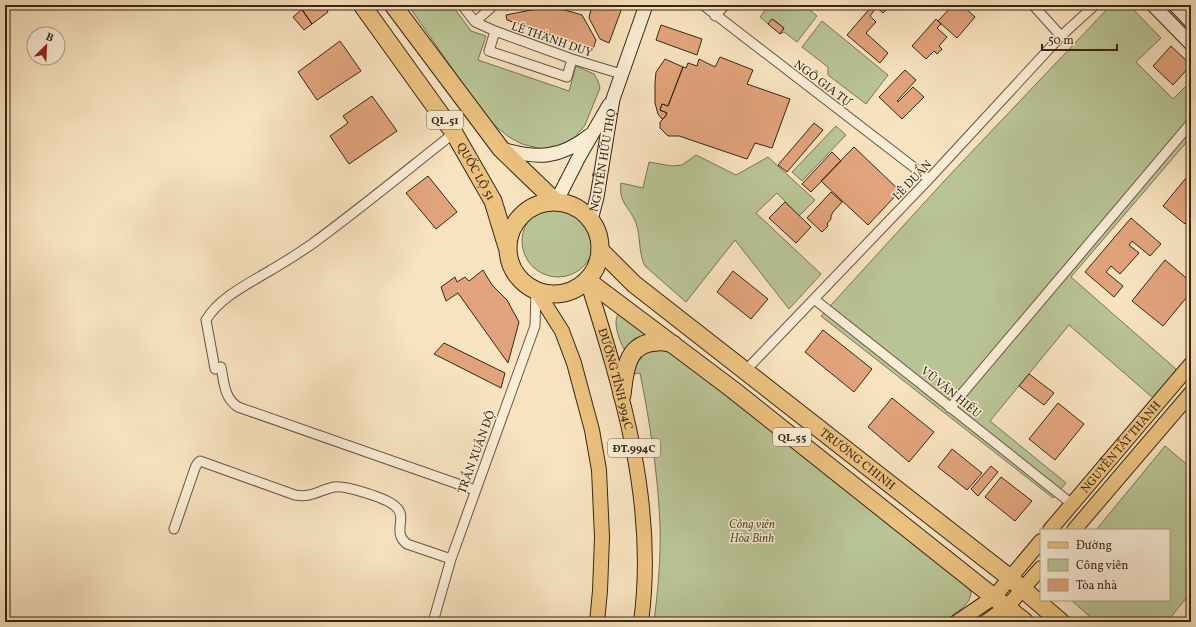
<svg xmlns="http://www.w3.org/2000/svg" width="1196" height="627" viewBox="0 0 1196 627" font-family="Vollkorn,serif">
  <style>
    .green { fill: #b9c496; stroke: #787454 }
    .building { fill: #e1a37b; stroke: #382513 }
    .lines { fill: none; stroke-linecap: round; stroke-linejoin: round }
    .street-casing { stroke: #68543e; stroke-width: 11 }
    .secondary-casing { stroke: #382513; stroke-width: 15 }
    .primary-casing { stroke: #382513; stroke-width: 16 }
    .highway-casing { stroke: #382513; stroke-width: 19 }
    .street { stroke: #faedd6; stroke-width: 9 }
    .secondary { stroke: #faedd6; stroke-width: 13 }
    .primary { stroke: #ecc280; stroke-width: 14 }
    .highway { stroke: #ecc280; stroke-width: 17 }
    .labels { text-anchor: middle; stroke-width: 3; stroke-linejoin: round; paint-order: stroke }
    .shield { fill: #faedd6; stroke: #72614e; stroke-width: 1 }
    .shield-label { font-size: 11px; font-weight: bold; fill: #382513 }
    .street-label { font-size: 12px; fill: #382513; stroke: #faedd6 }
    .park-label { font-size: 12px; font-style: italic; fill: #584d34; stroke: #faedd6 }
  </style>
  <rect width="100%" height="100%" fill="#f8e3c0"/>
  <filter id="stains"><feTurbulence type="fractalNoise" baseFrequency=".005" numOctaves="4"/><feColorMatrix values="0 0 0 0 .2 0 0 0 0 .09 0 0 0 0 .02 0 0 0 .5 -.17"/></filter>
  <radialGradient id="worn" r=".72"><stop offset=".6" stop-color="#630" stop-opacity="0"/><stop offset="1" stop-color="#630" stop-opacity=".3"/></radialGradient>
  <path class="green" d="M408 5H452L471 31 486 36 478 60 569 91 576 66 594 74 598 81 600 88 585 125 575 137 557 147 546 150 522 144 509 137 488 120Z
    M769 5 795 6 804 5 817 16 797 42 784 32 780 34 784 28 773 19 768 24 760 17Z
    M1111 5H1129L1161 38 1136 62 1173 99 1191 81V137L1071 277 1177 370 1153 398 1069 325 990 421 1066 483 1053 498 821 316 945 180Z
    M822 21 888 75 866 104 828 75V67L802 47Z
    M836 126 846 135 802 181 792 172Z
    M696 155 736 175 768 157 815 200 799 216 777 193 756 213 821 274 789 309 735 240 686 302 645 266C638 252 641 237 636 223 630 207 618 203 621 183L643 188 649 162 672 166 682 165Z
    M522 241a36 36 0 1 1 72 0a36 36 0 1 1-72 0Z
    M619 313 651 333 635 340 624 349C619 340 612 321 619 313Z
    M663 344 962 580 971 592C971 606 953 614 943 622H654C658 590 661 557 660 525 658 474 650 423 640 373L634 374 635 358Z
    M1165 446 1191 468V592L1167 622H1096L1071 600H1169V530H1096Z"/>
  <path class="building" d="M300 5H324L328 12 312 24 299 6Z
    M504 5H535L506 10 503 6Z
    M592 5H623L609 43 600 39 589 18Z
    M874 5H891L883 13Z
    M953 5H962L975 17 957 38 938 21Z
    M551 6 582 15 596 40 593 49 507 20 506 15Z
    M872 6 875 9 870 16 876 22 866 33 888 53 880 63 847 35Z
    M302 9 312 24 304 30 293 17Z
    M772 19 784 28 780 34 768 24Z
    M936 19 941 24 937 28 947 37 939 46 942 49 937 54 934 51 926 59 912 46Z
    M661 25 702 39 697 55 656 40Z
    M340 41 361 71 317 100 298 72Z
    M1171 46 1191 65 1173 85 1153 66Z
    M720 57 753 70 747 84 790 99 772 148 755 143 747 159 679 136H668L660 128V122L665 117 667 113 660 110 662 104 668 106 683 67 686 68 688 63 697 66 699 59 715 67Z
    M665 59 683 67 668 106 662 104 660 110 667 113 665 117 662 119 658 114 655 103V83L656 72Z
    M905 70 916 80 897 101 898 102 913 87 924 97 902 119 879 97Z
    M372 96 397 131 349 164 330 136 348 123 343 116Z
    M814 123 823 130 787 172 778 165Z
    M854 147 900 191 868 225 821 181Z
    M832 152 841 161 811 192 802 184Z
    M428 176 457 212 436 229 406 193Z
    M1186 178 1191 181V217L1185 224 1163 206Z
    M831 192 842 202 833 212 831 216V219L827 224 828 226 822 232 807 218Z
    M785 202 811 227 796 243 769 218Z
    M1131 218 1161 244 1150 256 1132 241 1129 245 1139 253 1120 274 1111 266 1106 272 1123 286 1114 297 1085 272Z
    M1165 260 1191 282V292L1163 326 1132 301Z
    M483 270 492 285 507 300 519 322 508 363 458 293 446 301 441 287 455 277 457 282 465 277 469 281Z
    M733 271 768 299 751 319 717 292Z
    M823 330 872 369 854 392 805 352Z
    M444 343 505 373 501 388 434 354Z
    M1029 374 1054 393 1044 405 1019 386Z
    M892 398 934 432 909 462 868 427Z
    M1058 403 1084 424 1055 460 1029 439Z
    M952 449 982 473 967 490 938 467Z
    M991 466 998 472 978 496 971 489Z
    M1001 477 1032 501 1015 521 985 497Z"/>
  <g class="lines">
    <g class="street-casing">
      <path id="street" d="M462 5 475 22 495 31 572 59 621 74
        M703 5 929 179
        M1033 5 1061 36
        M715 16 725 5
        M475 22 494 5
        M495 31 489 51 567 77 572 59
        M814 299 1072 504
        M221 367C224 382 224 398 238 407L475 490
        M215 369 206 320C220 297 248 284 271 270 285 262 299 253 312 244 361 208 407 170 454 133
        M745 371 929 179 1061 36 1095 5
        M950 408 1191 123
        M174 529 195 468 197 464 200 461 295 495C312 498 319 490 334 487 345 485 386 498 395 506 409 517 391 532 407 544L451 559
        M433 622 451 559 535 326 536 292"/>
    </g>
    <g class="secondary-casing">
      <g id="secondary">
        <path d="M1153 5 1191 44"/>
        <path d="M1175 5 1191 22"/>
        <path d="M502 149C537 159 560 159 590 135"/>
        <path d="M556 202 579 157 609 105"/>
        <path id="s1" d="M591 220 597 197 613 99 646 5"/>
      </g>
    </g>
    <g class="primary-casing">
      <g id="primary">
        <path id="s2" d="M587 280C622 391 657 504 641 622"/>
        <path d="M536 290 562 331 574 363 592 430 599 470 602 537 600 591 597 622"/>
        <path id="s3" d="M1050 530 1191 364"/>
        <path d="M1074 530 1191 393"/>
        <path d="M957 622 994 597 1041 541"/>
        <path d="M986 622 1007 607 1041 568"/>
      </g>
    </g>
    <g class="highway-casing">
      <g id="highway">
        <path id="s4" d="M362 5 454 133 493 201 507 247"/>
        <path d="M393 5 501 149 556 202"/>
        <circle cx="554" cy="248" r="46"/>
        <path id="s5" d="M600 250 634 284 1010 578 1061 622"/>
        <path d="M587 280 732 389 1025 622"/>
        <path d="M622 395C625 371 626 342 658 342 663 341 668 343 673 344"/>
      </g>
    </g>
    <use href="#street" class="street"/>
    <use href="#secondary" class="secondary"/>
    <use href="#primary" class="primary"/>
    <use href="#highway" class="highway"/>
  </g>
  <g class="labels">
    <g class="shield">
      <rect x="427" y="111" width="36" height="18" rx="3"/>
      <rect x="773" y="428" width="38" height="18" rx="3"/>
      <rect x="608" y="439" width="52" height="18" rx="3"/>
    </g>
    <g class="shield-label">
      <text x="445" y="124">QL.51</text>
      <text x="792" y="441">QL.55</text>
      <text x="634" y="452">ĐT.994C</text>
    </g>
    <g class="street-label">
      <text transform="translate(552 39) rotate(19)" y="4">LÊ THÀNH DUY</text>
      <text transform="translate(823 83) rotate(37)" y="4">NGÔ GIA TỰ</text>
      <text dy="4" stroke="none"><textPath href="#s1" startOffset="61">NGUYỄN HỮU THỌ</textPath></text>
      <text dy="4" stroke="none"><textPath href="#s4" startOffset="202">QUỐC LỘ 51</textPath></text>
      <text transform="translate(912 180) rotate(-46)" y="4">LÊ DUẨN</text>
      <text dy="4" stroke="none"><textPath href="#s2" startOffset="103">ĐƯỜNG TỈNH 994C</textPath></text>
      <text transform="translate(951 392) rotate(39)" y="4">VŨ VĂN HIẾU</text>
      <text dy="4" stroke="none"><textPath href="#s3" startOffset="109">NGUYỄN TẤT THÀNH</textPath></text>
      <text transform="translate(476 452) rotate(-70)" y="4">TRẦN XUÂN ĐỘ</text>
      <text dy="4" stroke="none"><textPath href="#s5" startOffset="332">TRƯỜNG CHINH</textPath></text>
    </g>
    <g class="park-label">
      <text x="752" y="528">Công viên<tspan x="752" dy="14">Hòa Bình</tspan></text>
    </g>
  </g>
  <rect width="1196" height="627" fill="none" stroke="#f8e3c0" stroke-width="20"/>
  <rect x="6" y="6" width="1184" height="615" fill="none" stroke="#382513" stroke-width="2"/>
  <rect x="10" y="10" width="1176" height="607" fill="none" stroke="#382513"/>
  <rect x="1040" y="529" width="130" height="72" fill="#faedd6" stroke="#ac9d88"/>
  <rect x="1048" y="542" width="20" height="6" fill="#ecc280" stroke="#ac9d88"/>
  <text x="1076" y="549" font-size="12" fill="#382513">Đường</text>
  <rect x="1048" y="559" width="20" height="12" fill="#b9c496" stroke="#ac9d88"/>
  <text x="1076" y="569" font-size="12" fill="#382513">Công viên</text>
  <rect x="1048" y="579" width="20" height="12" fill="#e1a37b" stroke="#ac9d88"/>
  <text x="1076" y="589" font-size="12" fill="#382513">Tòa nhà</text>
  <g transform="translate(46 46) rotate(24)"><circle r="19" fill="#faedd6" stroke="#ac9d88"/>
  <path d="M0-3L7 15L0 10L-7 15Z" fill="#8f2418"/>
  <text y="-6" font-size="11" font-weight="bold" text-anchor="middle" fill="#382513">B</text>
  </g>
  <path d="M1042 44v6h75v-6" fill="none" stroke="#382513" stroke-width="2"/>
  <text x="1048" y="44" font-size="12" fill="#382513" stroke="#faedd6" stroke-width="3" paint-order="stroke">50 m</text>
  <rect width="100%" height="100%" filter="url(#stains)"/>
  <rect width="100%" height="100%" fill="url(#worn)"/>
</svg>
